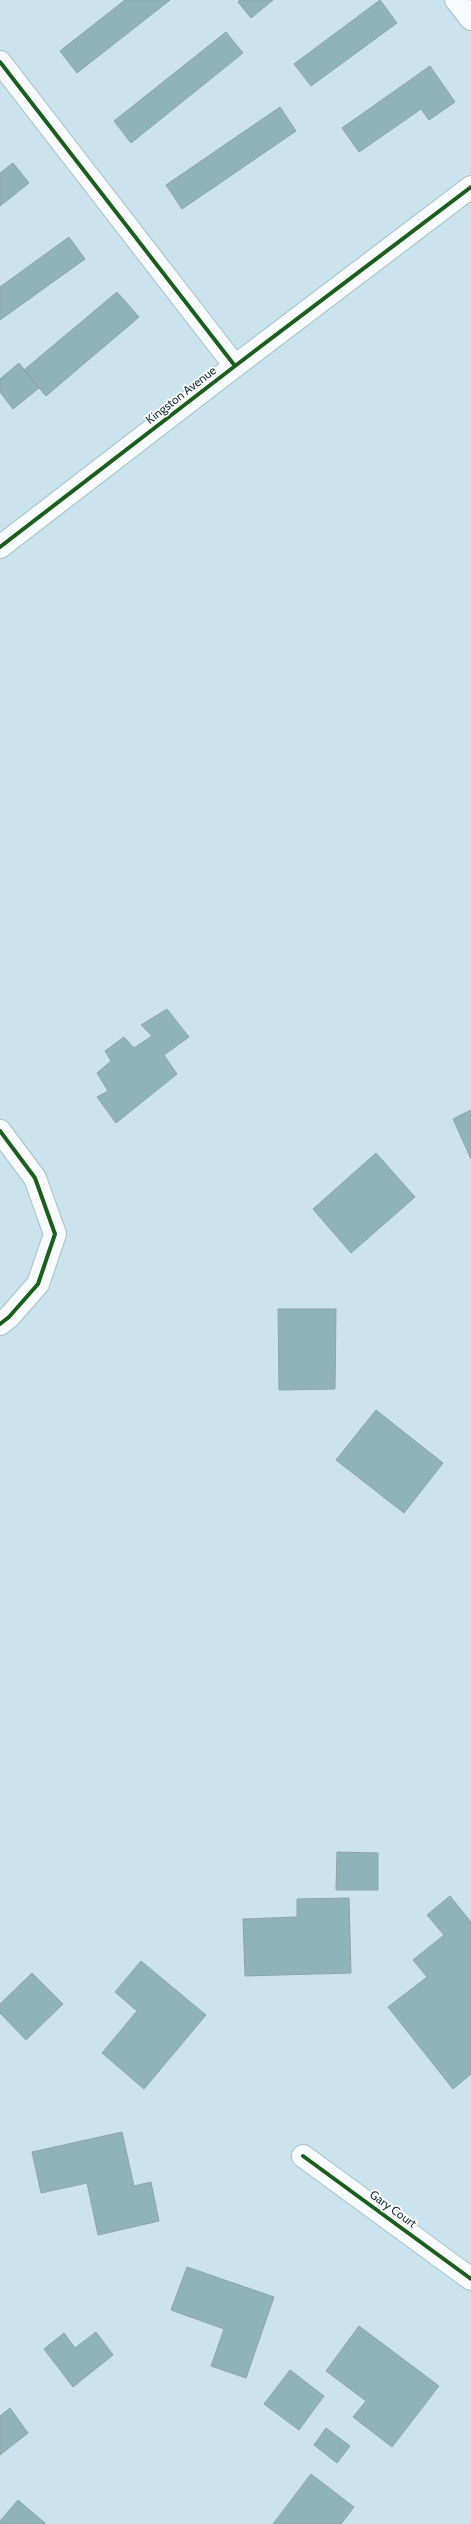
<svg xmlns="http://www.w3.org/2000/svg" width="471" height="2524" viewBox="0 0 471 2524" font-family="Cabin,sans-serif">
  <style>
    .building { fill: #8eb4b9; stroke: #8ea5a9 }
    .lines { fill: none; stroke-linecap: round; stroke-linejoin: round }
    .street-casing { stroke: #a8bec6; stroke-width: 24 }
    .secondary-casing { stroke: #a8bec6; stroke-width: 24 }
    .street { stroke: #f7fbfc; stroke-width: 22 }
    .secondary { stroke: #f7fbfc; stroke-width: 22 }
    .cycleway-casing { stroke: #fff; stroke-width: 6 }
    .cycleway { stroke: #1b5e20; stroke-width: 4 }
    .labels { text-anchor: middle; stroke-width: 3.5; stroke-linejoin: round; paint-order: stroke }
    .street-label { font-size: 12px; fill: #162f36; stroke: #fff }
  </style>
  <rect width="100%" height="100%" fill="#cae3ec"/>
  <path class="building" d="M125 0H170L77 73 60 51Z
    M240 0H273L251 18 238 2Z
    M380 0 397 23 311 86 294 64Z
    M226 32 243 53 131 143 114 121Z
    M430 66 455 102 429 120 421 109 359 152 342 128Z
    M280 107 296 131 182 209 166 185Z
    M13 163 29 183 0 206V173Z
    M69 237 85 259 0 320V287Z
    M117 292 139 317 46 396 24 370Z
    M19 363 39 388 13 409 0 392V379Z
    M167 1009 189 1037 164 1055 177 1074 116 1123 97 1097 108 1091 97 1073 111 1061 105 1051 124 1037 134 1048 152 1036 141 1025Z
    M471 1110V1159L453 1119Z
    M376 1153 415 1197 351 1253 313 1209Z
    M278 1309H336L335 1389 279 1390Z
    M376 1410 443 1463 404 1513 336 1460Z
    M337 1852 378 1853V1890H336Z
    M450 1896 471 1922V2074L453 2089 388 2007 427 1977 413 1960 444 1935 427 1915Z
    M349 1898 351 1973 245 1976 243 1919 297 1917V1899Z
    M141 1961 206 2015 144 2089 102 2053 137 2011 115 1992Z
    M32 1973 63 2004 26 2040 0 2013V2004Z
    M122 2132 134 2186 151 2182 159 2221 98 2235 87 2183 41 2193 32 2152Z
    M187 2267 274 2297 246 2378 211 2366 224 2329 171 2310Z
    M359 2326 439 2386 392 2447 353 2417 366 2401 326 2371Z
    M96 2332 113 2355 73 2387 44 2349 64 2333 75 2348Z
    M290 2370 324 2396 299 2430 264 2404Z
    M10 2408 28 2433 0 2455V2416Z
    M326 2428 350 2446 337 2463 314 2445Z
    M311 2474 354 2507 341 2524H273Z
    M18 2500 46 2524H0V2521Z"/>
  <g class="lines">
    <g class="street-casing">
      <path id="street" d="M456 0 471 19
        M0 62 235 366
        M0 1131 35 1178 55 1234 38 1284 9 1317 0 1324
        M303 2156 471 2279"/>
    </g>
    <g class="secondary-casing">
      <path id="secondary" d="M0 547 235 366 471 187"/>
    </g>
    <use href="#street" class="street"/>
    <use href="#secondary" class="secondary"/>
    <g class="cycleway-casing">
      <path id="cycleway" d="M0 62 235 366
        M0 547 235 366 471 187
        M0 1131 35 1178 55 1234 38 1284 9 1317 0 1324
        M303 2156 471 2279"/>
    </g>
    <use href="#cycleway" class="cycleway"/>
  </g>
  <g class="labels">
    <g class="street-label">
      <text transform="translate(181 395) rotate(-38)" y="4">Kingston Avenue</text>
      <text transform="translate(393 2209) rotate(36)" y="4">Gary Court</text>
    </g>
  </g>
</svg>
